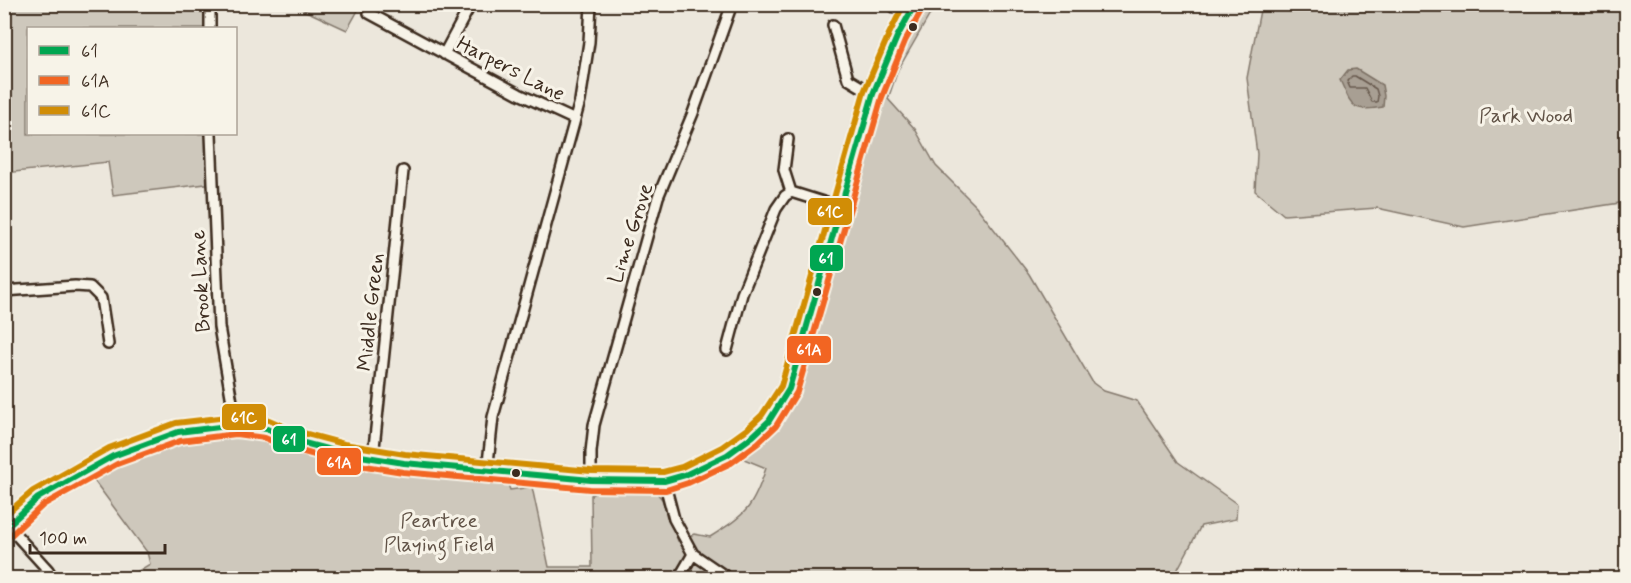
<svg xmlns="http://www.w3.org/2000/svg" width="1631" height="583" viewBox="0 0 1631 583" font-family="Mynerve,sans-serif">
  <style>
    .green { fill: #cec8bc; stroke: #84796d; stroke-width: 1.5 }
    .water { fill: #a89f93; stroke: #7c7064; stroke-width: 1.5 }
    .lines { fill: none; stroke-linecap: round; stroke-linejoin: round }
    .shore { stroke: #67594d; stroke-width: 1.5 }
    .minor-casing { stroke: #3b2a1e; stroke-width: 14 }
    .minor { stroke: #f7f3e8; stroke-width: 9 }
    .bus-1-casing { stroke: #f7f3e8; stroke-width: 10 }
    .bus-2-casing { stroke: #f7f3e8; stroke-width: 10 }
    .bus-3-casing { stroke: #f7f3e8; stroke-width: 10 }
    .bus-1 { stroke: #00a651; stroke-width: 6 }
    .bus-2 { stroke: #f26522; stroke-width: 6 }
    .bus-3 { stroke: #d18d06; stroke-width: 6 }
    .bus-dot { fill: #3b2a1e; stroke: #f7f3e8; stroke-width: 2 }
    .labels { text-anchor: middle; stroke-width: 6; stroke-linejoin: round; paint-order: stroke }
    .street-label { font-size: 21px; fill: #3b2a1e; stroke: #f7f3e8 }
    .park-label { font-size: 21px; fill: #605246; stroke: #f7f3e8 }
    .line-badge { stroke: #f7f3e8; stroke-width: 2 }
    .badge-label { font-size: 16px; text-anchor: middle; font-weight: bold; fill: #fff }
  </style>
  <rect width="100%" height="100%" fill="#ece7dc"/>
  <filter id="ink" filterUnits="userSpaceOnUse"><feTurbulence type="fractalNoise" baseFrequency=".0167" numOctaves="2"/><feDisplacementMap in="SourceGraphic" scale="12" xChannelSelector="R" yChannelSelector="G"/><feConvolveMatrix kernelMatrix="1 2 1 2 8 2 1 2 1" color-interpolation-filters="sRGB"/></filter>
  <g filter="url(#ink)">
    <path class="green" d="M936 4 898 70 888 99 915 129 936 166 976 206 1029 274 1093 383 1104 391 1137 401 1178 462 1237 504 1236 519 1201 526 1173 578H127L150 564 147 552 87 471 178 432 236 425 289 439 359 463 506 479 510 490 532 487 549 567H592L591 495 597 492 652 488 662 499 678 541 694 534 710 537C746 514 753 509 766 468L739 457 735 449 780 406 873 94 915 5Z
      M4 5H210V28H28V134H211L214 183 113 195 108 162 5 173Z
      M293 5 361 4V5L347 30Z
      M1261 5H1626V202L1464 227 1377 208 1284 215 1255 191 1257 154 1247 78Z"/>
    <path class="water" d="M1356 69 1382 85 1384 96 1383 107C1352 113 1352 106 1340 80L1348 70Z"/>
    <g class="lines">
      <path class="shore" d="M1352 76H1355L1376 89 1378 96 1377 102H1372L1365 88H1350L1347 81Z"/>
      <g class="minor-casing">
        <path id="minor" d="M890 4 908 16
          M369 13 519 94 573 119
          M833 25 848 79 873 94
          M210 28V4
          M444 54 471 4
          M211 134 219 327 236 425
          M788 139 784 170 791 192
          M4 291 75 286 90 287 101 298 108 344
          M727 350 742 294 776 209 785 196 791 192 842 208
          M373 457 403 171
          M487 472 493 417 580 101 589 42 591 4
          M591 480V452L594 425 658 197 693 113 732 4
          M664 481 674 519 693 554 728 578
          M8 526 48 570 53 578
          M4 529 38 498 113 456 178 432 236 425 267 429 289 439 342 453 404 463 591 480 664 481 685 475 727 455 753 436 769 421 780 406 789 389 842 208 873 94 897 37 915 4
          M679 578 693 554"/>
      </g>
      <use href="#minor" class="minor"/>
      <g class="bus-1-casing">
        <path id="bus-1" d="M4 529 38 498 113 456 178 432 236 425 267 429 289 439 342 453 404 463 591 480 664 481 685 475 727 455 753 436 769 421 789 389 873 94 897 37 915 4"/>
      </g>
      <g class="bus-2-casing">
        <path id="bus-2" d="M10 536 43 505 117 464 180 441 236 434 265 438 286 447 340 462 403 472 590 489 666 490 688 483 731 463 758 443 776 426 797 392 882 97 905 41 923 8"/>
      </g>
      <g class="bus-3-casing">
        <path id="bus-3" d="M4 516 33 491 109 448 176 423 236 416 269 420 292 430 344 444 405 454 591 471 663 472 682 467 722 447 747 429 762 415 781 386 864 92 889 34 904 4"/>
      </g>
      <use href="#bus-1" class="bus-1"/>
      <use href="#bus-2" class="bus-2"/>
      <use href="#bus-3" class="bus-3"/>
    </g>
  </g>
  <g class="bus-dot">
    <circle cx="913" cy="27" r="5"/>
    <circle cx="817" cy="292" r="5"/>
    <circle cx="516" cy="473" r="5"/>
  </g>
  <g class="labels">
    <g class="street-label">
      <text transform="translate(511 68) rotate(27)" y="7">Harpers Lane</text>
      <text transform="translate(630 233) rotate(-72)" y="7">Lime Grove</text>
      <text transform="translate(200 281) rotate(-93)" y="7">Brook Lane</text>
      <text transform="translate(370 312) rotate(-84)" y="7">Middle Green</text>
    </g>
    <g class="park-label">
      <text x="1526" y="122">Park Wood</text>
      <text x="439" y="527">Peartree<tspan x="439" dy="24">Playing Field</tspan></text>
    </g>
  </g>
  <g class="line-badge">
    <rect x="807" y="197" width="46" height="29" rx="6" fill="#d18d06"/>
    <rect x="809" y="244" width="35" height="28" rx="6" fill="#00a651"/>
    <rect x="786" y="335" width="46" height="29" rx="6" fill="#f26522"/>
    <rect x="221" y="403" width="46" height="28" rx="6" fill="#d18d06"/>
    <rect x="272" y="425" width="34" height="28" rx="6" fill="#00a651"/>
    <rect x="316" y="447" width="46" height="29" rx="6" fill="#f26522"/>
  </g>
  <g class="badge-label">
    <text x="830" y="217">61C</text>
    <text x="826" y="264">61</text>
    <text x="809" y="355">61A</text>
    <text x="244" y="423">61C</text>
    <text x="289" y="445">61</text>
    <text x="339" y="468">61A</text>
  </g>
  <rect width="1631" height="583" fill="none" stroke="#f7f3e8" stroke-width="24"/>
  <rect x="12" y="12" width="1607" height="559" fill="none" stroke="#3b2a1e" stroke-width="2" filter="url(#ink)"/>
  <rect x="27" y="27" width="210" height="108" fill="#f7f3e8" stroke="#aca397" stroke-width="1.5"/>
  <rect x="39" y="46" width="30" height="9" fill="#00a651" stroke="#aca397" stroke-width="1.5"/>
  <text x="81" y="57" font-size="18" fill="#3b2a1e">61</text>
  <rect x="39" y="76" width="30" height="9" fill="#f26522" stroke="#aca397" stroke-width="1.5"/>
  <text x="81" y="87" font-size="18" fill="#3b2a1e">61A</text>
  <rect x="39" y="106" width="30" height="9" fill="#d18d06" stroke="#aca397" stroke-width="1.5"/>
  <text x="81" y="117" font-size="18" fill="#3b2a1e">61C</text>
  <path d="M30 544v9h135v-9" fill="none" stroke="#3b2a1e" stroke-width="3"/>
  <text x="39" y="544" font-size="18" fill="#3b2a1e" stroke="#f7f3e8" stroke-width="4.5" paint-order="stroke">100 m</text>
</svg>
